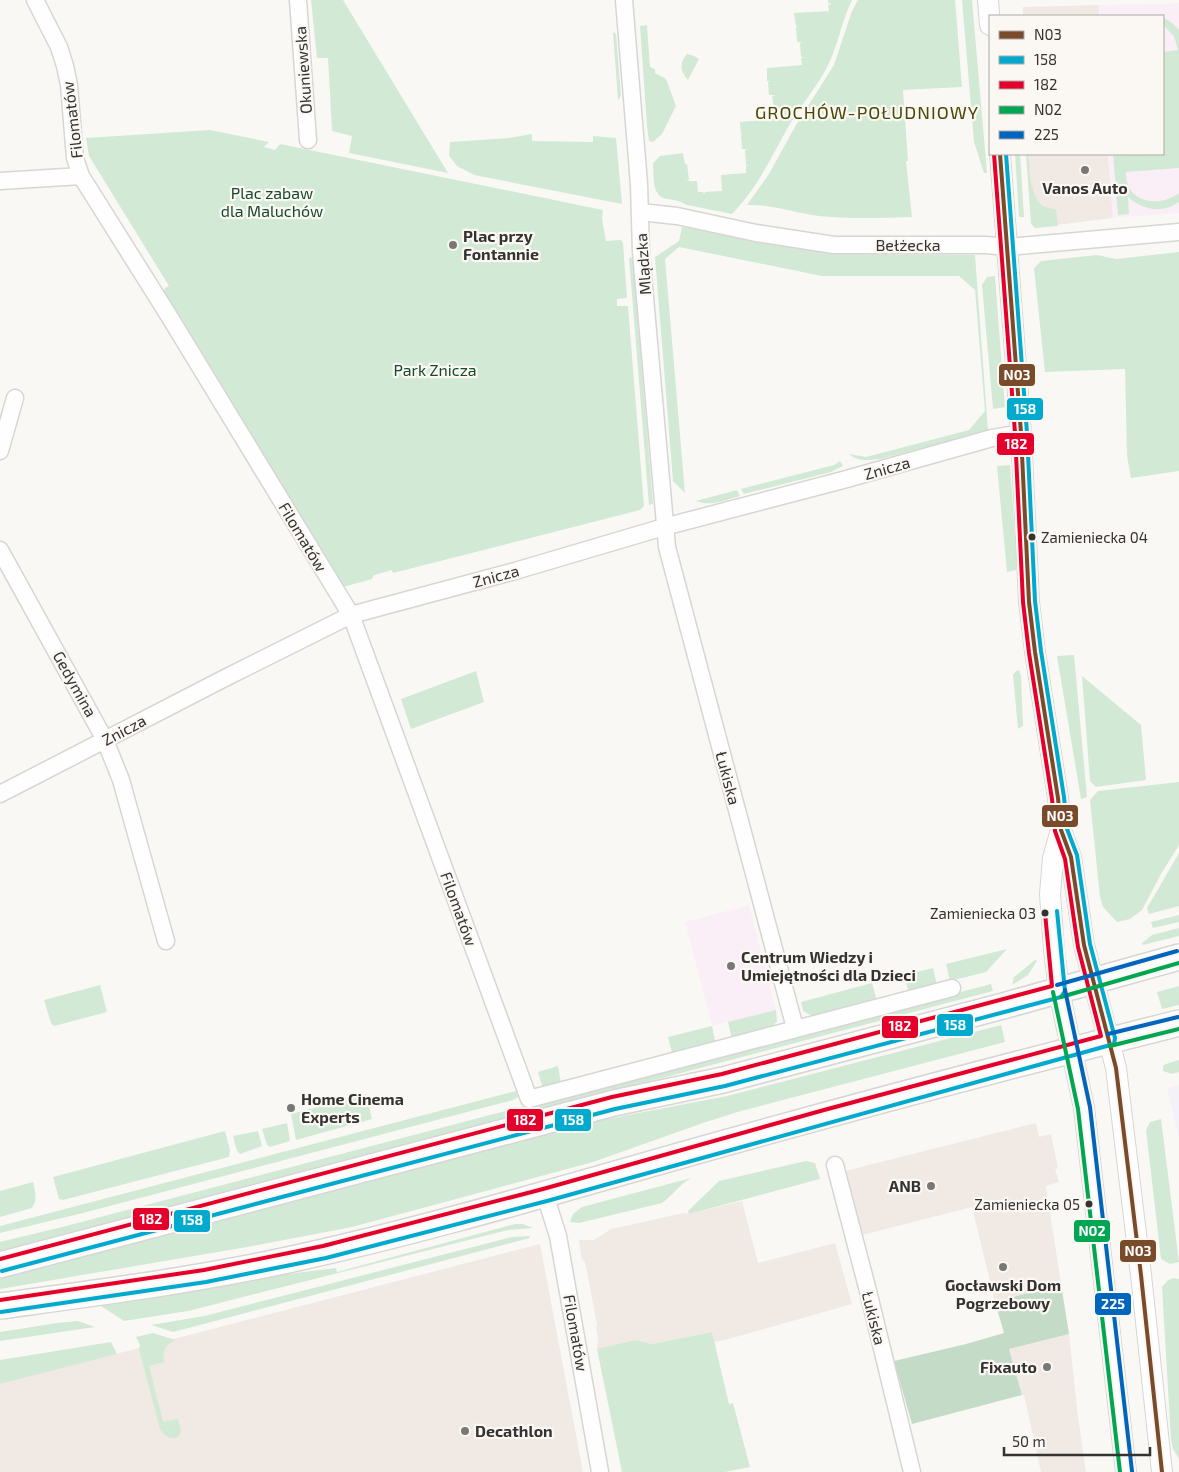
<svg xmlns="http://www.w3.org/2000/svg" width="1179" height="1472" viewBox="0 0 1179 1472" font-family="'Exo 2',sans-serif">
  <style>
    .built { fill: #f0e9e4 }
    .education { fill: #fbeff7 }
    .medical { fill: #f5f1f9 }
    .green { fill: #d2e9d6 }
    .forest { fill: #c4dbc8 }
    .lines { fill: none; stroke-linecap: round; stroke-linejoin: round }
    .minor-casing { stroke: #d7d6d4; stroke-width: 19 }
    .tertiary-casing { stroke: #d7d6d4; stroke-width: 22 }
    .primary-casing { stroke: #d7d6d4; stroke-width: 28 }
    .minor { stroke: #fefefe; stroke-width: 16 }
    .tertiary { stroke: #fefefe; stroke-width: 20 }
    .primary { stroke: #fefefe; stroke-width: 25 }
    .bus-1-casing { stroke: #fbf8f4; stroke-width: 8 }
    .bus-2-casing { stroke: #fbf8f4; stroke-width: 8 }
    .bus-3-casing { stroke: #fbf8f4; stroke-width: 8 }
    .bus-4-casing { stroke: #fbf8f4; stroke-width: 8 }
    .bus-5-casing { stroke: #fbf8f4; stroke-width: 8 }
    .bus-1 { stroke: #7a4b2a; stroke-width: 4 }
    .bus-2 { stroke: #00a9ce; stroke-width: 4 }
    .bus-3 { stroke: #e4002b; stroke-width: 4 }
    .bus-4 { stroke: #00a651; stroke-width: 4 }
    .bus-5 { stroke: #0065bd; stroke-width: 4 }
    .poi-dot { fill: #797876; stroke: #fbf8f4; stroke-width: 2 }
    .bus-dot { fill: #343331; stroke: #fbf8f4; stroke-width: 2 }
    .labels { text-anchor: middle; stroke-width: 4.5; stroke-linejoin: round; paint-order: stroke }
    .bus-label { font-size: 15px; fill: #343331; stroke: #fbf8f4; text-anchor: end }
    .street-label { font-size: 16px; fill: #343331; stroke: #fbf8f4 }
    .poi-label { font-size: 16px; font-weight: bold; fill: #343331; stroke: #fbf8f4; text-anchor: start }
    .park-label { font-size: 16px; fill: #16492a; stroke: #fbf8f4 }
    .neighbourhood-label { font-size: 18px; letter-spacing: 1px; fill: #4a4806; stroke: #fbf8f4 }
    .line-badge { stroke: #fbf8f4; stroke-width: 2 }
    .badge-label { font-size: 14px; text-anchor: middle; font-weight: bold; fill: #fff }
  </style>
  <rect width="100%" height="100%" fill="#faf8f5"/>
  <path class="built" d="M1099 5V16H1023V7Z
    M1027 154H1108L1113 218 1056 225 1030 200Z
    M1036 1123 1039 1137 1051 1134 1058 1168 1055 1169 1059 1182 1046 1186 1061 1284 995 1302 972 1207 862 1235 845 1171Z
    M742 1201 758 1263 835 1243 852 1304 725 1340 714 1342 712 1332 652 1344 635 1340 597 1349 598 1338 596 1329 597 1324 586 1267 584 1260 582 1261 579 1240H594L611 1229 684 1213 689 1214Z
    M540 1244 583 1472H0V1384Z
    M1069 1334 1078 1417 1086 1472H1041L1024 1395H1022L1009 1349Z"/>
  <path class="education" d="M1179 3V213L1113 218 1108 154H1163V16H1099V5Z
    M749 905 776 1010 712 1026 685 922Z"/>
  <path class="medical" d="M1179 1085V1138L1167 1088Z"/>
  <path class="green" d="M311 0H343L448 173 349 153 352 136 332 131 328 58H317Z
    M828 0H852C842 20 839 41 830 61 821 81 806 99 794 117 774 150 760 186 732 214L687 205C680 201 675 200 667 199 651 196 654 176 653 163L660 156 683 153 685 164H687L689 180 686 181H697L698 192H703L704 194 705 192 721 191 722 192 721 175 746 173V166L749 165H746L745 150 748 149H742L741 135 743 134H741L740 122 774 119V112L777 111 774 110 772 96 776 95H769L768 82 771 81H767V68L802 65 801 58 805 57H801L800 43 803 42H797L796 27H798L796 26 794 13 829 11 828 5 832 4 828 3Z
    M858 0H955L962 87 903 90 908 161H906L912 217C881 218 850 219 819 216 795 213 771 204 747 205L769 174 796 125 834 65 852 11Z
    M962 0H972L987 173H984L974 142Z
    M1163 17 1172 23 1179 30V168L1126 172C1125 202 1158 209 1179 193V202C1161 214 1143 210 1128 197L1129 214 1118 215 1113 154H1163V52L1178 50 1174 36 1163 25Z
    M647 25 650 67 655 69V73L666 79 676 106 662 134 653 142 649 141 647 126 640 26Z
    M613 32 616 34 621 96 618 100Z
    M687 54 694 56 699 59 688 80C680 72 679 63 687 54Z
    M210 130 269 142 264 147 275 150 280 144 603 210 602 219 606 241 621 240 623 243 627 298 617 299V306H628L644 506 640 510 393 573 392 570 374 575 372 579 343 587 162 297 165 288 169 286 89 156 86 138Z
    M532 134V141L593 142V136L616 138 622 204 474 175 457 166 449 156 450 142 509 138Z
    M1015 154H1020L1024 217H1019Z
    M1026 154H1028C1030 172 1029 191 1042 206L1056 210 1058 226 1035 228 1031 224Z
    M682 227 831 254 975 255 988 431 880 459C868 460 858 462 849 454L866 457 969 430 985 411 975 290 959 276H822L679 247 665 259 685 493 673 481 655 257 679 241Z
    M1179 252V471L1131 478 1127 456 1125 369 1045 372 1034 268 1041 261 1097 255 1116 259Z
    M633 257 653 504 649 505 629 258Z
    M995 276 1005 407 993 409 982 285 987 277Z
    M840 461 843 466 831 472 744 494 741 489 834 465Z
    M1010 465 1017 566 1016 570 1007 572 997 466Z
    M737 490 740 496C726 500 711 507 696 501Z
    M1074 655 1087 797 1081 799 1057 656Z
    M1019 670 1021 676 1023 726 1018 729 1013 675 1016 671Z
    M476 671 484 702 411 729 401 699Z
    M1082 676 1141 725 1146 780 1096 787 1090 781Z
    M1179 782V845L1161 874 1142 910 1130 919 1117 922 1103 907 1100 897 1090 800 1098 791Z
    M1179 853V906L1149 914 1147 908Z
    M1179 915V922L1153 928 1151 922Z
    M1179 928V936L1143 945 1142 943 1152 935Z
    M1007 949 986 972 950 981 946 964Z
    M1035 960 1037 961 1028 975 1012 985 1014 977Z
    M933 968 937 985 909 993 904 975Z
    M872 983 877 1001 814 1017 803 1011 801 1002Z
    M991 984 993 991 0 1252V1242L66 1226Z
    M100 985 107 1012 54 1026 51 1023 44 1000Z
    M1179 986V1005L1162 1009 1157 992Z
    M776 1010 777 1022 774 1024 775 1028 732 1039 728 1022Z
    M1001 1025 1005 1042 741 1111 706 1122 593 1162 352 1227 253 1246 0 1289V1278L597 1121 727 1096Z
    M712 1026 715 1041 714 1044 672 1053 668 1037Z
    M1179 1060V1072L1172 1074 1163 1071V1066L1166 1064Z
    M558 1066 561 1084 543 1089 538 1072Z
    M516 1091 518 1097 513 1100 83 1213 0 1233V1226Z
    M366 1094 372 1119 296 1140 291 1114Z
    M1161 1119 1179 1262 1170 1264 1161 1259 1146 1130 1150 1122Z
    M287 1123 290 1141 270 1147 267 1145 262 1129Z
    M225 1131 230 1150 229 1157 63 1200 59 1199 53 1177Z
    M258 1131 262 1146 240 1154 237 1151 233 1136Z
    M806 1161 815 1163 820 1179 689 1214 688 1211 719 1181Z
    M691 1178C680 1184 673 1195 662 1203L579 1223 570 1222 573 1214 582 1207Z
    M33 1182C35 1192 38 1199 32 1208L0 1217V1191Z
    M515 1224H523L533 1228 508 1230 188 1311 124 1321 101 1306 279 1275 336 1268 337 1272Z
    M529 1236 530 1238 173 1332 151 1325 204 1316 512 1237Z
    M1174 1278 1179 1279V1459L1173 1449 1171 1440 1162 1287 1168 1280Z
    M78 1321 95 1327 0 1341V1332L57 1323Z
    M712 1332 729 1404 733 1403 750 1467 725 1472H622L597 1349 635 1340 652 1344Z
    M153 1333 175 1340C166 1345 162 1351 164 1362L149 1366 163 1422 178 1419 181 1431 178 1437C170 1440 165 1436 160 1429L139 1349 140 1345 136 1337Z
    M111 1342 117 1354 0 1384V1360Z"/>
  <path class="forest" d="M1061 1284 1069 1334 1009 1349 1022 1395 912 1424 894 1361 966 1344 1004 1333 995 1302Z"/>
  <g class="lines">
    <g class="minor-casing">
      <path id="minor" d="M35 0 59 47 65 66 69 85 75 158 81 176 169 316 351 615 529 1099 952 988
        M298 0 308 140
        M624 0 639 184 641 252 667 547 795 1028
        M0 181 81 176
        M640 212 677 216 756 233 834 245H986L1007 247 1179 232
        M0 451 15 398
        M0 550 105 740 121 780 166 941
        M0 794 225 678 351 615 515 571 664 527 843 480 992 438 1021 433
        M835 1165 868 1291 912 1472
        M545 1195 558 1236 600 1472"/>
    </g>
    <g class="tertiary-casing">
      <path id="tertiary" d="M988 0 990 25
        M1000 154 1021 433 1029 602 1035 652 1058 798 1061 830 1071 857 1084 945 1116 1068 1141 1275 1162 1472
        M1061 830 1053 858 1050 894 1054 950 1059 991 1084 1108 1126 1472"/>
    </g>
    <g class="primary-casing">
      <path id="primary" d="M0 1265 614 1103 723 1080 1003 1006 1179 957
        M0 1306C95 1293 190 1281 283 1261 432 1229 578 1184 725 1143 876 1101 1027 1061 1179 1023"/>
    </g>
    <use href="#minor" class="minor"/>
    <use href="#tertiary" class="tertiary"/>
    <use href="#primary" class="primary"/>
    <g class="bus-1-casing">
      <path id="bus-1" d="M1000 154 1021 433 1029 602 1035 652 1058 798 1061 830 1071 857 1084 945 1116 1068 1141 1275 1162 1472"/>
    </g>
    <g class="bus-2-casing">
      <path id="bus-2" d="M2 1271 615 1109 725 1086 1061 997 1065 991 1057 911
        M1 1312 206 1282 326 1258 547 1201 1114 1044 1115 1038 1090 944 1077 855 1067 829 1064 797 1041 651 1035 601 1027 433 1006 154"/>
    </g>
    <g class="bus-3-casing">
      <path id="bus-3" d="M0 1259 612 1097 722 1074 1052 986 1045 913
        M0 1300 204 1270 323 1246 543 1189 824 1110 1101 1036 1078 947 1065 859 1055 831 1052 799 1029 653 1023 602 1015 433 994 154"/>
    </g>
    <g class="bus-4-casing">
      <path id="bus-4" d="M1053 992 1078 1109 1120 1472
        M1061 997 1179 963
        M1110 1046 1179 1029"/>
    </g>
    <g class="bus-5-casing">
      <path id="bus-5" d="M1057 985 1177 951
        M1065 990 1090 1107 1132 1471
        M1108 1034 1178 1017"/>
    </g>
    <use href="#bus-1" class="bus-1"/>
    <use href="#bus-2" class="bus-2"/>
    <use href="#bus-3" class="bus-3"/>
    <use href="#bus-4" class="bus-4"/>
    <use href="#bus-5" class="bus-5"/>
  </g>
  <g class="poi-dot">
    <circle cx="1085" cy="170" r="5"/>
    <circle cx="453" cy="245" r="5"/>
    <circle cx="731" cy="966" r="5"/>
    <circle cx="291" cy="1108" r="5"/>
    <circle cx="931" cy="1186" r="5"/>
    <circle cx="1003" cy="1267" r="5"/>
    <circle cx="1047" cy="1367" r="5"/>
    <circle cx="465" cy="1431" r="5"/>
  </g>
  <g class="bus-dot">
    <circle cx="1032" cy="537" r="4.5"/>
    <circle cx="1045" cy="913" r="4.5"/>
    <circle cx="1089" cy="1204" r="4.5"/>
  </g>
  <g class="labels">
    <g class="bus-label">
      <text x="1041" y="543" text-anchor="start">Zamieniecka 04</text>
      <text x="1036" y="919">Zamieniecka 03</text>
      <text x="1080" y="1210">Zamieniecka 05</text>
    </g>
    <g class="street-label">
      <text transform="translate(303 70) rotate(-94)" y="6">Okuniewska</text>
      <text transform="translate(72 120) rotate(-97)" y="6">Filomatów</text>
      <text x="908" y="251">Bełżecka</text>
      <text transform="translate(643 264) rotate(-94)" y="6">Mlądzka</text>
      <text transform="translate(887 468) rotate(-16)" y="6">Znicza</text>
      <text transform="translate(303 537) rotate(59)" y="6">Filomatów</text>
      <text transform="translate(496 576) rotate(-15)" y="6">Znicza</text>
      <text transform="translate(75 684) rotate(61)" y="6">Gedymina</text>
      <text transform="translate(124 730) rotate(-28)" y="6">Znicza</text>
      <text transform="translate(728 778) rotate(75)" y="6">Łukiska</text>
      <text transform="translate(459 909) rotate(70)" y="6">Filomatów</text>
      <text transform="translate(874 1318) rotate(76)" y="6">Łukiska</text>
      <text transform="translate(576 1333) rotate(80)" y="6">Filomatów</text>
    </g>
    <g class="poi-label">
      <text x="1085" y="194" text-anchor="middle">Vanos Auto</text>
      <text x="463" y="242">Plac przy<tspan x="463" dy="18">Fontannie</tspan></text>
      <text x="741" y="963">Centrum Wiedzy i<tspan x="741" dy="18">Umiejętności dla Dzieci</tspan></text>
      <text x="301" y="1105">Home Cinema<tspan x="301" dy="18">Experts</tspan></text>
      <text x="921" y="1192" text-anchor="end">ANB</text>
      <text x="1003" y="1291" text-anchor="middle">Gocławski Dom<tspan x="1003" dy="18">Pogrzebowy</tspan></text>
      <text x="1037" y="1373" text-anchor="end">Fixauto</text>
      <text x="475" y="1437">Decathlon</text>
    </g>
    <g class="park-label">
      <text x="272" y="199">Plac zabaw<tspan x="272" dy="18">dla Maluchów</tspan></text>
      <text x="435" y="376">Park Znicza</text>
    </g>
    <g class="neighbourhood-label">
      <text x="867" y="119">GROCHÓW-POŁUDNIOWY</text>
    </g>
  </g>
  <g class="line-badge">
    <rect x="998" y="363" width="38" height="24" rx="5" fill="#7a4b2a"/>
    <rect x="1006" y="397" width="38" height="24" rx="5" fill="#00a9ce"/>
    <rect x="996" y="432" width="39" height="24" rx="5" fill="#e4002b"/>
    <rect x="1041" y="804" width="38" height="24" rx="5" fill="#7a4b2a"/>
    <rect x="936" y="1013" width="38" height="24" rx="5" fill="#00a9ce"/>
    <rect x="881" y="1015" width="38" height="24" rx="5" fill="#e4002b"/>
    <rect x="554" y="1108" width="38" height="24" rx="5" fill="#00a9ce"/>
    <rect x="506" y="1108" width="38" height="24" rx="5" fill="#e4002b"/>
    <rect x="132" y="1207" width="38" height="24" rx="5" fill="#e4002b"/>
    <rect x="173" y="1209" width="38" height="24" rx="5" fill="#00a9ce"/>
    <rect x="1073" y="1219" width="38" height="24" rx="5" fill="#00a651"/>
    <rect x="1119" y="1239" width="38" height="24" rx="5" fill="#7a4b2a"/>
    <rect x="1094" y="1292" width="38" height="24" rx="5" fill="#0065bd"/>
  </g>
  <g class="badge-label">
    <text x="1017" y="380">N03</text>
    <text x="1025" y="414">158</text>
    <text x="1016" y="449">182</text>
    <text x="1060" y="821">N03</text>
    <text x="955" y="1030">158</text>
    <text x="900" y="1031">182</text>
    <text x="573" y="1125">158</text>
    <text x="525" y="1125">182</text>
    <text x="151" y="1224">182</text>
    <text x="192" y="1225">158</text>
    <text x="1092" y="1236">N02</text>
    <text x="1138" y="1256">N03</text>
    <text x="1113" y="1309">225</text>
  </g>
  <rect x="989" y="15" width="175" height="140" fill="#fbf8f4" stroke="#aba9a6"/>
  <rect x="999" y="31" width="25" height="8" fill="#7a4b2a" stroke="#aba9a6"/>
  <text x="1034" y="40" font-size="15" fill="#343331">N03</text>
  <rect x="999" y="56" width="25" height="8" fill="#00a9ce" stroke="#aba9a6"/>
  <text x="1034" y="65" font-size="15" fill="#343331">158</text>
  <rect x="999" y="81" width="25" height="8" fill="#e4002b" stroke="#aba9a6"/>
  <text x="1034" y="90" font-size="15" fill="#343331">182</text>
  <rect x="999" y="106" width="25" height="8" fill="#00a651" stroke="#aba9a6"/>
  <text x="1034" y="115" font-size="15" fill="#343331">N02</text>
  <rect x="999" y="131" width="25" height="8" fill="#0065bd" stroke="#aba9a6"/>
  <text x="1034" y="140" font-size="15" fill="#343331">225</text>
  <path d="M1004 1447v8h146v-8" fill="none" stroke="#343331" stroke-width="2.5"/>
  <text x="1012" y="1447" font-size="15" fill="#343331" stroke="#fbf8f4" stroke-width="4" paint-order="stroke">50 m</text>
</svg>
